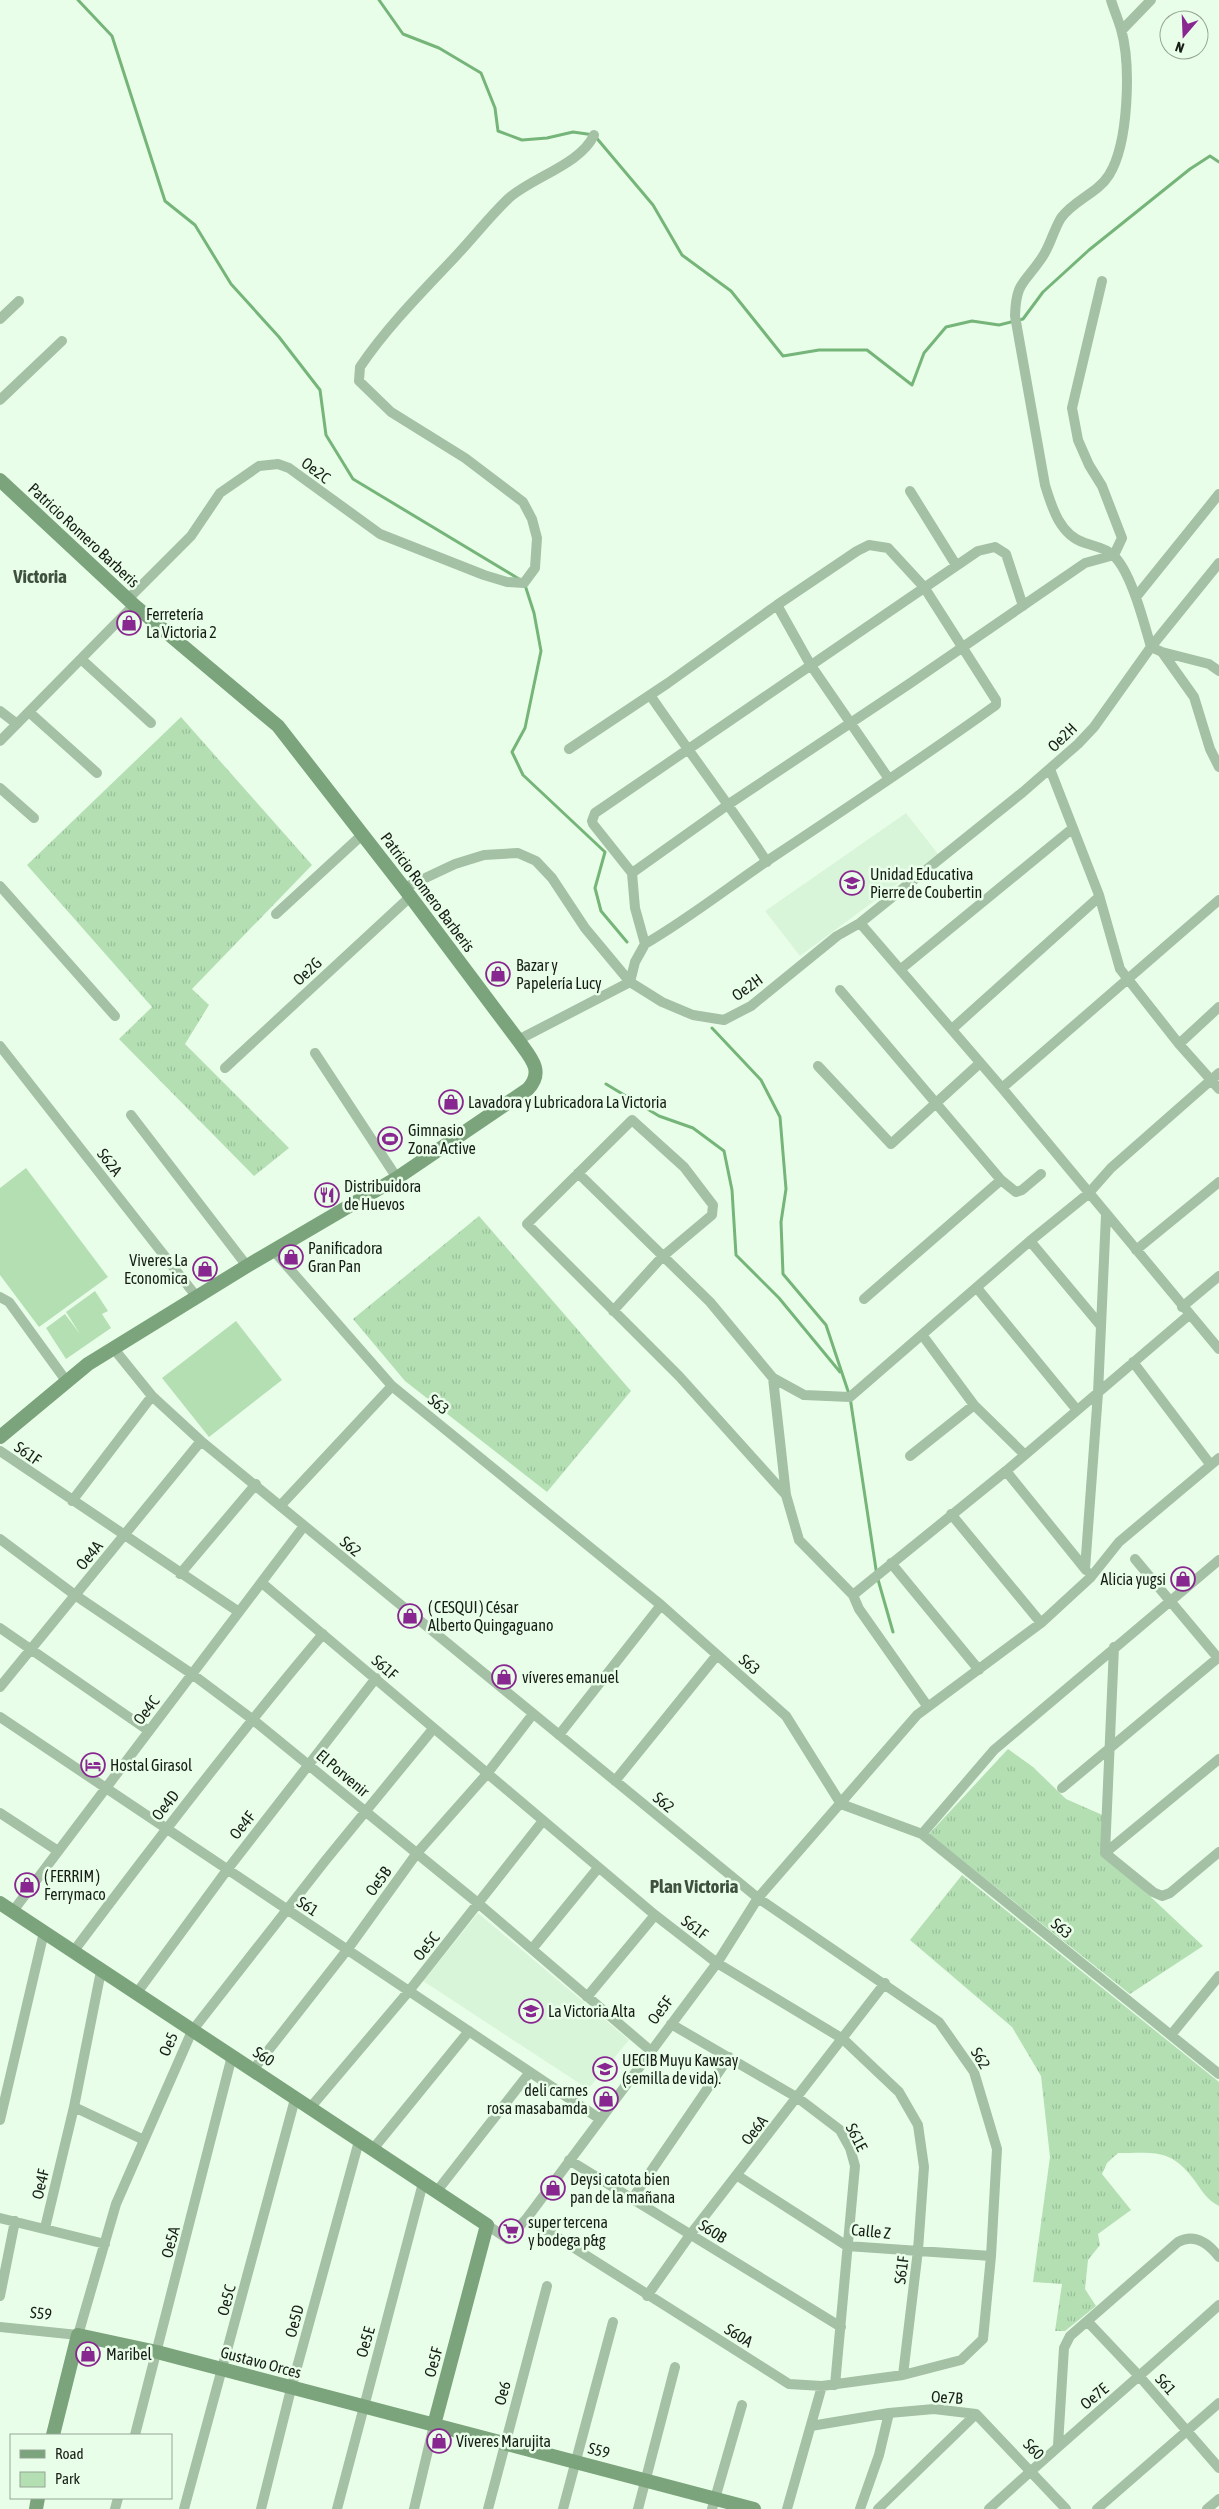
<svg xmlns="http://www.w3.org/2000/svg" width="1219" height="2509" viewBox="0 0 1219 2509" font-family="'Asap Condensed',sans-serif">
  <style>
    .built { fill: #d9f5d9 }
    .grass { fill: url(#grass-tufts) }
    .park { fill: #b3dfb3 }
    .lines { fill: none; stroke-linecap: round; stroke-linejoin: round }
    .stream { stroke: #76b579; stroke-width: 3 }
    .street { stroke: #a4c0a5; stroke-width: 10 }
    .secondary { stroke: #7ba47c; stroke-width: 14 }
    .labels { text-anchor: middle; stroke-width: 5; stroke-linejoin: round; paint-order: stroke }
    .street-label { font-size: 16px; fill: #171e17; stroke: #e9fee9 }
    .poi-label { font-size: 16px; fill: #171e17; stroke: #e9fee9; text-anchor: start }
    .quarter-label { font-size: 19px; font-weight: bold; fill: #3f503f; stroke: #e9fee9 }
  </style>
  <defs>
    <pattern id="grass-tufts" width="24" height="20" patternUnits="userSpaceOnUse" patternTransform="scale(1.25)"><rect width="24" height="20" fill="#b3dfb3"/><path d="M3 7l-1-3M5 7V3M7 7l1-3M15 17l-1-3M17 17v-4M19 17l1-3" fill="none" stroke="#99bf99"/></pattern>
  </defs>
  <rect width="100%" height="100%" fill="#e9fee9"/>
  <path class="built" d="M906 813 938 854 800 956 765 911Z
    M478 1913 629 2040 588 2089 423 1981Z"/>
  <path class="grass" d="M181 717 312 865 192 989 209 1005 185 1044 289 1148 254 1176 119 1039 152 1007 27 865Z
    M479 1216 631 1391 547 1492 405 1381 353 1319Z
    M1008 1749 1033 1767 1066 1799 1107 1817 1105 1854 1203 1946 1130 1994 929 1834Z
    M962 1875 1219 2082V2206C1207 2200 1202 2191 1195 2181 1171 2148 1155 2153 1118 2153L1107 2163 1102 2174 1131 2210 1098 2234 1100 2245 1088 2260 1085 2289 1096 2306 1065 2331H1055L1062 2284 1033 2282 1050 2157 1041 2076 1012 2027 910 1940Z"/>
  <path class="park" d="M26 1168 108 1277 39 1327 0 1275V1188Z
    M95 1291 108 1311 102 1314 111 1328 66 1359 46 1328 65 1314 80 1334 66 1312Z
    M236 1321 282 1380 209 1437 162 1378Z"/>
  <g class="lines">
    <path class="stream" d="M78 0 112 36 165 201 195 225 231 284 279 337 320 390 326 435 353 479 519 579
      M379 0 403 34 439 48 481 73 495 108 498 131 522 140 547 138 573 132 594 135 653 205 682 255 731 291 783 356 819 350H867L912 385 924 353 946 327 972 321 999 325 1023 319 1043 292 1089 250 1190 169 1210 156 1219 162
      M525 585 534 613 541 651 525 728 512 752 523 775 605 852 595 888 601 911 627 942
      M712 1028 761 1080 780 1117 786 1189 781 1222 783 1274 826 1325 850 1397 877 1576 893 1632
      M606 1084 659 1116 693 1128 724 1151 732 1190 736 1255 779 1298 840 1372"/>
    <path class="street" d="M1111 0C1114 10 1118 19 1121 29 1131 64 1129 143 1109 175 1098 193 1074 200 1061 218 1053 231 1050 247 1041 259 1024 284 1016 282 1015 316L1045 485C1052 508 1060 535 1085 543 1094 546 1106 548 1113 555 1131 571 1144 623 1151 647L1162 652 1194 697 1210 749 1219 767
      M1122 30 1151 0
      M0 319 19 301
      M0 400 62 341
      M910 491 956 565
      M1136 597 1219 494
      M128 599 191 536 220 493 259 466 278 464 289 468 380 534 484 575 507 582 524 583 535 568 537 538 532 519 523 502 465 458 391 412 359 381 360 367C387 327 422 292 455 257 473 238 490 216 509 198 533 177 581 164 594 135
      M1162 652 1209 664 1219 671
      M81 659 151 723
      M650 695C688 751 730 805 767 862
      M0 711 17 724
      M29 712 97 773
      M0 741 134 605
      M569 749 668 683 777 605
      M1050 769 1099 895 1120 969 1179 1044 1219 1089
      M0 788 34 818
      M632 873 593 824 592 821 595 813 978 551 995 547 1006 554 1023 606
      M0 886 115 1016
      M404 888 455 864 484 855 518 853 536 861 552 878 585 928 630 982 662 1002 693 1015 724 1020 751 1006 837 936 860 923 1023 792 1078 744 1094 727 1151 647 1219 563
      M276 914 362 835
      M860 923 1002 1088 1219 1349
      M645 944C688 919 726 889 767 861 844 810 921 759 996 705V700L924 587 888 548 869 545 857 551 777 605 810 664 889 779
      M901 969 1073 828
      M840 990 1001 1180 1016 1192 1022 1190 1041 1174
      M952 1029 1099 897
      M518 1040 630 982 635 962 645 944 635 908 632 873 729 804 909 684 1085 563 1114 555 1122 538 1102 486 1089 465 1078 440 1072 408 1102 281
      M1179 1044 1219 1007
      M0 1046 196 1296
      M315 1053 397 1178
      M818 1066 891 1144 980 1063
      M225 1068 410 897
      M1002 1088 1219 900
      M131 1115 247 1266
      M578 1173 710 1302 773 1378 786 1495 799 1540 853 1595 859 1609 928 1707
      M1030 1241 1101 1326
      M273 1250 392 1386 661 1605 786 1716 841 1804 922 1834 1219 2074
      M1136 1250 1219 1182
      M977 1288 1077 1410
      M0 1297 9 1302 67 1382
      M864 1299 1001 1180
      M1182 1307 1219 1276
      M613 1311 662 1257 712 1215 713 1205 684 1167 632 1120 527 1224 679 1376 786 1495
      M923 1336 974 1405 1024 1454
      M114 1349 152 1396 201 1441 758 1898 939 2022 974 2072 997 2149 991 2256 983 2339 961 2360 903 2375 822 2386 789 2384 527 2218
      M1133 1362 1210 1464
      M773 1378 804 1395 850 1397 1030 1241 1088 1194 1111 1168 1219 1073
      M0 1451 239 1612
      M910 1456 974 1405
      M1006 1471 1086 1570
      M72 1501 152 1396
      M281 1505 392 1386
      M951 1514 1041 1623
      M0 1539 75 1595 192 1674 252 1719 479 1904 651 2051
      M1135 1559 1218 1658
      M891 1563 979 1670
      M1085 1569 1098 1393 1106 1215
      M180 1574 256 1484
      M262 1583 655 1915 717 1963 843 2039 899 2092 918 2125 924 2167 918 2250 903 2375
      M853 1595 1006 1471 1189 1315
      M0 1628 149 1731
      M0 1687 201 1441
      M0 1717 600 2119
      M559 1735 661 1605
      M615 1781 717 1655
      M1062 1788 1219 1657
      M0 1813 58 1851
      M922 1834 994 1750 1219 1560
      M1105 1853 1114 1647
      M1105 1853 1219 1759
      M1105 1853 1153 1892 1162 1896 1170 1893 1219 1852
      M13 1911 304 1526
      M532 1949 598 1868
      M73 1952C154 1844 236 1737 323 1634
      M136 1994 227 1870 376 1678
      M587 1997 655 1915
      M671 2024 798 2098 840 2130 850 2148 855 2166 835 2385
      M1171 2035 1219 1976
      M253 2070 347 1950 417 1853 486 1775 533 1714
      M74 2107 144 2140
      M310 2108 409 1991 542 1822
      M0 2120 44 1932
      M373 2149 469 2031
      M569 2160 841 2327
      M738 2176 847 2246 991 2256
      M437 2191 530 2072
      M632 2199 729 2057
      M0 2218 105 2244
      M487 2225 508 2239 527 2218 717 1963 758 1898 917 1715 1041 1623 1091 1577 1119 1542 1219 1458
      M45 2228 74 2107 101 1971
      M0 2296 15 2221
      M647 2296 690 2235 885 1983
      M1088 2322 1140 2377 1219 2468
      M0 2327 78 2335 116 2204 192 2031 325 1861 433 1729
      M976 2414 1066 2509
      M811 2426 889 2413 934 2409 976 2414
      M135 2435 232 2056
      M1058 2445 1064 2348 1070 2336 1178 2242C1195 2233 1209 2244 1219 2257
      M115 2509 118 2498
      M184 2509 295 2099
      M261 2509 291 2389 359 2141
      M337 2509 423 2183
      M414 2509 434 2425
      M488 2509 547 2286
      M563 2509 613 2322
      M638 2509 675 2367
      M712 2509 742 2405
      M787 2509 822 2386
      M860 2509 879 2455 889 2413
      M878 2509 976 2414
      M989 2509C1064 2440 1143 2374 1219 2305
      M1097 2509 1219 2403
      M1207 2509 1219 2499"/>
    <path class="secondary" d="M0 480 134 605 278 726 404 888 518 1040C530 1057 545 1071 528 1089L397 1178 247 1266 88 1364 0 1437
      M0 1903 487 2225 434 2425
      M53 2435 78 2335 157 2352 754 2509
      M36 2509 38 2498"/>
  </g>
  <defs>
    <g id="shop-ring" transform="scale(1.25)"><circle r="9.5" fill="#e9fee9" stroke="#892790" stroke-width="1.5"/><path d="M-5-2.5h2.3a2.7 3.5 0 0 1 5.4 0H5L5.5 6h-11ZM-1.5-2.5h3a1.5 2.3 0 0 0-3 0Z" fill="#892790"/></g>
    <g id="school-ring" transform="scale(1.25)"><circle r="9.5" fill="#e9fee9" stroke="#892790" stroke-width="1.5"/><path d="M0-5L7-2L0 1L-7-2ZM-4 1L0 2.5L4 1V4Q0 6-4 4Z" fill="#892790"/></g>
    <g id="stadium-ring" transform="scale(1.25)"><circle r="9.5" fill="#e9fee9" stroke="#892790" stroke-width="1.5"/><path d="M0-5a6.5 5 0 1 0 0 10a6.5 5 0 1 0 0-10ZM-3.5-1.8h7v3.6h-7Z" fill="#892790"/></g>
    <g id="restaurant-ring" transform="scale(1.25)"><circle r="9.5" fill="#e9fee9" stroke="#892790" stroke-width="1.5"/><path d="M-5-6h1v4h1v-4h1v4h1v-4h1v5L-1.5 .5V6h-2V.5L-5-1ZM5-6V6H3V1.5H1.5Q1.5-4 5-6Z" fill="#892790"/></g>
    <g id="hotel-ring" transform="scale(1.25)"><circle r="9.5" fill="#e9fee9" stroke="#892790" stroke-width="1.5"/><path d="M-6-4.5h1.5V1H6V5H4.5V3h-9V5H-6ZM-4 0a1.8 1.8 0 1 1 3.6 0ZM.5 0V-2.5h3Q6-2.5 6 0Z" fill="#892790"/></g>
    <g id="supermarket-ring" transform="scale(1.25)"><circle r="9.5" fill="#e9fee9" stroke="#892790" stroke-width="1.5"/><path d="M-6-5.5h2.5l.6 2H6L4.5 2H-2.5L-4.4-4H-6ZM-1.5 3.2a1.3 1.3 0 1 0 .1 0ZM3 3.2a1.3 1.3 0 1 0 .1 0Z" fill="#892790"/></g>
  </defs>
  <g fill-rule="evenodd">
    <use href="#shop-ring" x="129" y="623"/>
    <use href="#school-ring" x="852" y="883"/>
    <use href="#shop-ring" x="498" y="974"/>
    <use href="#shop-ring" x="451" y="1102"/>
    <use href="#stadium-ring" x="390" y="1139"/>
    <use href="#restaurant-ring" x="327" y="1195"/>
    <use href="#shop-ring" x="291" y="1257"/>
    <use href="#shop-ring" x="205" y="1269"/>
    <use href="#shop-ring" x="1183" y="1579"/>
    <use href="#shop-ring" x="410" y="1616"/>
    <use href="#shop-ring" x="504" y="1677"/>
    <use href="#hotel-ring" x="93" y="1765"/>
    <use href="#shop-ring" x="27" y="1885"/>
    <use href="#school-ring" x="531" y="2011"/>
    <use href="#school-ring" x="605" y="2069"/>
    <use href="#shop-ring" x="606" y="2099"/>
    <use href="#shop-ring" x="553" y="2188"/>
    <use href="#supermarket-ring" x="511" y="2231"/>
    <use href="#shop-ring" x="88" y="2354"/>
    <use href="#shop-ring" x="439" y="2441"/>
  </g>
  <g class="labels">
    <g class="street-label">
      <text transform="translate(316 470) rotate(37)" y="6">Oe2C</text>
      <text transform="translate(84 535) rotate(43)" y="6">Patricio Romero Barberis</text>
      <text transform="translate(1062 737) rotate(-44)" y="6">Oe2H</text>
      <text transform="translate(428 892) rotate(53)" y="6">Patricio Romero Barberis</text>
      <text transform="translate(307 971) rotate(-43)" y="6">Oe2G</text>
      <text transform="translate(747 987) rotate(-36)" y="6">Oe2H</text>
      <text transform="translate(110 1162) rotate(52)" y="6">S62A</text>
      <text transform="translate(439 1404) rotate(39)" y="6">S63</text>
      <text transform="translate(28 1453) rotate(35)" y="6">S61F</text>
      <text transform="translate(351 1546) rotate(39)" y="6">S62</text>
      <text transform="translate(89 1555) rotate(-51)" y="6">Oe4A</text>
      <text transform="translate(750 1664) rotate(41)" y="6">S63</text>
      <text transform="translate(385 1667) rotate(41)" y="6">S61F</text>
      <text transform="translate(146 1710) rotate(-53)" y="6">Oe4C</text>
      <text transform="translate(343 1773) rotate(40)" y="6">El Porvenir</text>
      <text transform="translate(664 1802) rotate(39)" y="6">S62</text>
      <text transform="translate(165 1805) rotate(-52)" y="6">Oe4D</text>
      <text transform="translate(242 1825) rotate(-52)" y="6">Oe4F</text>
      <text transform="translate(378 1881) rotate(-54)" y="6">Oe5B</text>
      <text transform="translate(308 1906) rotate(33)" y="6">S61</text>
      <text transform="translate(695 1927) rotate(37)" y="6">S61F</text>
      <text transform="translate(1062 1928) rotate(39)" y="6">S63</text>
      <text transform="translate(426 1946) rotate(-51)" y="6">Oe5C</text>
      <text transform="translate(660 2010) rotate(-53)" y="6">Oe5F</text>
      <text transform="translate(168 2044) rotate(-66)" y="6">Oe5</text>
      <text transform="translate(264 2056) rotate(34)" y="6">S60</text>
      <text transform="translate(981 2058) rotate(59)" y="6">S62</text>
      <text transform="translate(754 2130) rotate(-52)" y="6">Oe6A</text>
      <text transform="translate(857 2137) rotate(63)" y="6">S61E</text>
      <text transform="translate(40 2184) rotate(-77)" y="6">Oe4F</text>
      <text transform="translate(713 2231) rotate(32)" y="6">S60B</text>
      <text transform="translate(871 2231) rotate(6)" y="6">Calle Z</text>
      <text transform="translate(170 2242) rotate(-75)" y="6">Oe5A</text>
      <text transform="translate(901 2270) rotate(-83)" y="6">S61F</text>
      <text transform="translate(226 2300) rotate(-75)" y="6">Oe5C</text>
      <text transform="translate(41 2313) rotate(6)" y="6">S59</text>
      <text transform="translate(294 2321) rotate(-75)" y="6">Oe5D</text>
      <text transform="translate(739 2335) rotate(32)" y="6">S60A</text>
      <text transform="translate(365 2342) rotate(-74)" y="6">Oe5E</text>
      <text transform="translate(261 2362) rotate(15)" y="6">Gustavo Orces</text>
      <text transform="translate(433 2362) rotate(-75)" y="6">Oe5F</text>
      <text transform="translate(1166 2384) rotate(49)" y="6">S61</text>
      <text transform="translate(502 2393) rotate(-75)" y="6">Oe6</text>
      <text transform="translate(1094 2396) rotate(-40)" y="6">Oe7E</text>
      <text transform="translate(947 2397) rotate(4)" y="6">Oe7B</text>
      <text transform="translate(1034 2449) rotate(46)" y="6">S60</text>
      <text transform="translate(599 2450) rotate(15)" y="6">S59</text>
    </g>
    <g class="poi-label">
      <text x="146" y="620">Ferretería<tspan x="146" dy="18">La Victoria 2</tspan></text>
      <text x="870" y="880">Unidad Educativa<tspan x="870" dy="18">Pierre de Coubertin</tspan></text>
      <text x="516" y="971">Bazar y<tspan x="516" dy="18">Papelería Lucy</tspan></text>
      <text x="468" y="1108">Lavadora y Lubricadora La Victoria</text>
      <text x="408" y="1136">Gimnasio<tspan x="408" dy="18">Zona Active</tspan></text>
      <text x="344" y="1192">Distribuidora<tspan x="344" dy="18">de Huevos</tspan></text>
      <text x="308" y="1254">Panificadora<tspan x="308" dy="18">Gran Pan</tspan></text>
      <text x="188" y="1266" text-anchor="end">Viveres La<tspan x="188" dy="18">Economica</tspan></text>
      <text x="1166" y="1585" text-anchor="end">Alicia yugsi</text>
      <text x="428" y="1613">( CESQUI ) César<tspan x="428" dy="18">Alberto Quingaguano</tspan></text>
      <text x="522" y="1683">víveres emanuel</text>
      <text x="110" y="1771">Hostal Girasol</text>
      <text x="44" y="1882">( FERRIM )<tspan x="44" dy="18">Ferrymaco</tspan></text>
      <text x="548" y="2017">La Victoria Alta</text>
      <text x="622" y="2066">UECIB Muyu Kawsay<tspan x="622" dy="18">(semilla de vida).</tspan></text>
      <text x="588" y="2096" text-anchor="end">deli carnes<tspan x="588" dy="18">rosa masabamda</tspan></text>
      <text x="570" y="2185">Deysi catota bien<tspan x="570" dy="18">pan de la mañana</tspan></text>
      <text x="528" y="2228">super tercena<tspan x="528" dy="18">y bodega p&amp;g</tspan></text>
      <text x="106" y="2360">Maribel</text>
      <text x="456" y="2447">Víveres Marujita</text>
    </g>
    <g class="quarter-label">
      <text x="40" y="583">Victoria</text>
      <text x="694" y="1893">Plan Victoria</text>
    </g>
  </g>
  <rect x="10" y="2434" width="162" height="65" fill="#e9fee9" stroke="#95a495"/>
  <rect x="20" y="2450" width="25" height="8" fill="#7ba47c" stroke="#95a495"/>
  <text x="55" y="2459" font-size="15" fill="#171e17">Road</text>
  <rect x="20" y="2472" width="25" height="15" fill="#b3dfb3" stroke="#95a495"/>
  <text x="55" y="2484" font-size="15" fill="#171e17">Park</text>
  <g transform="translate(1184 35) rotate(199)"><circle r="24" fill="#e9fee9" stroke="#95a495"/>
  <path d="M0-4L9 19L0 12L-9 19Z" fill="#892790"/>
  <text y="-8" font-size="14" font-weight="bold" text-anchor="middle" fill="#171e17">N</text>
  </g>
</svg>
